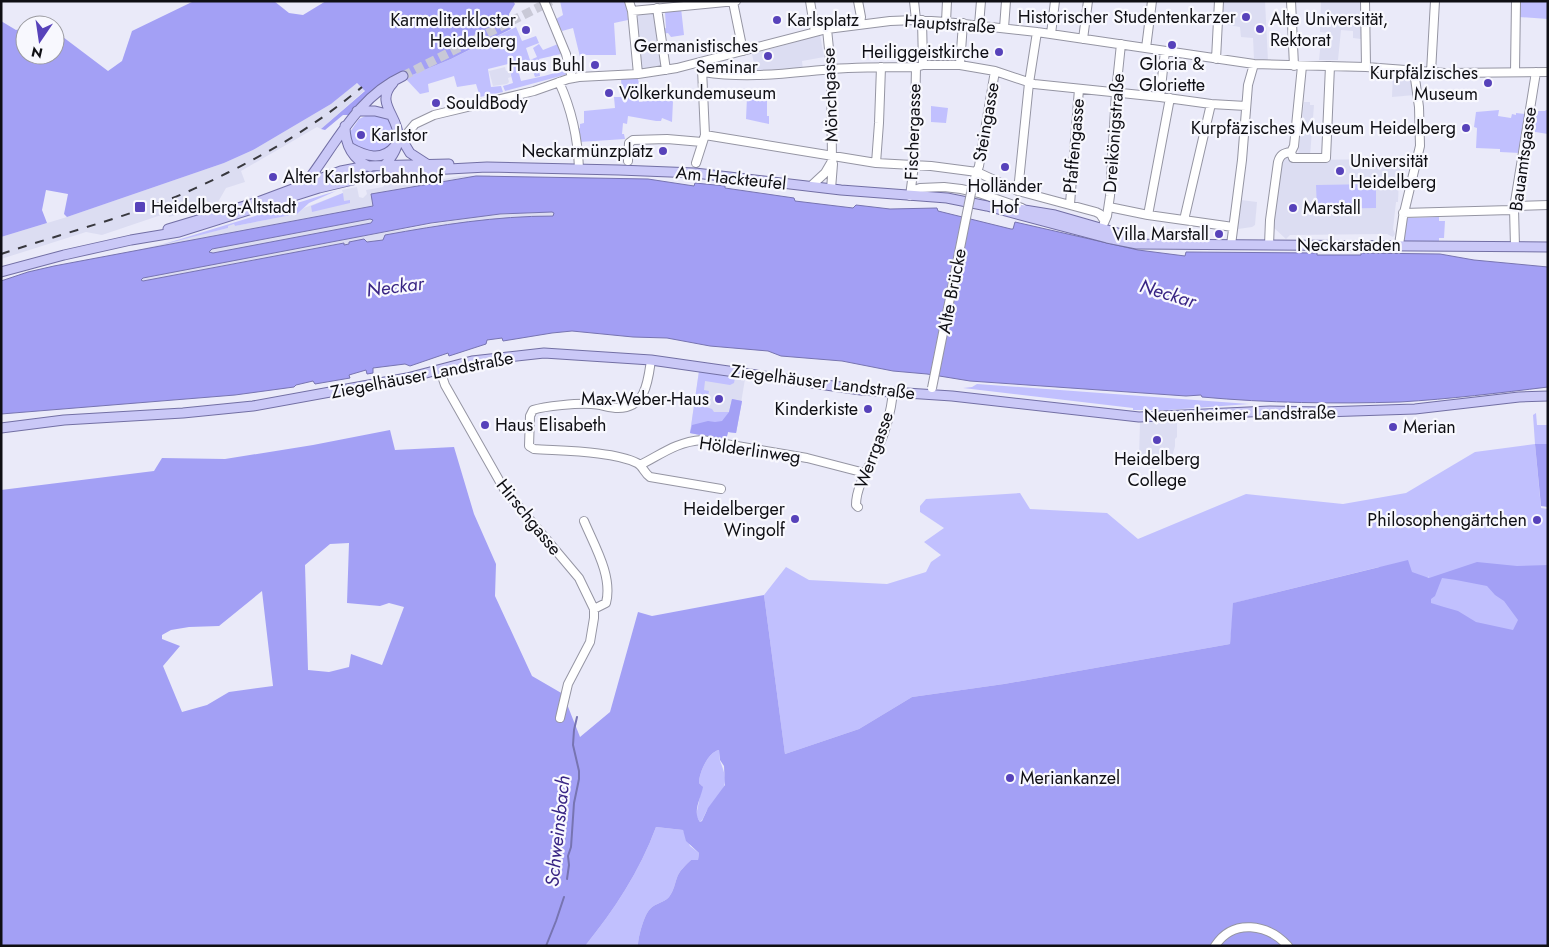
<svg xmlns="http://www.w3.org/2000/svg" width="1549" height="947" viewBox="0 0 1549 947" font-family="Jost,sans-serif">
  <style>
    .built { fill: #dcddf2 }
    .green { fill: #c1c0fe }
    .forest { fill: #a3a0f5; fill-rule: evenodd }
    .water { fill: #a39ff4; stroke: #7774b1; fill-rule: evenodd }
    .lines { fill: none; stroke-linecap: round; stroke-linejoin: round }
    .stream { stroke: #7774b1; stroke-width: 2 }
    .major-tunnel { stroke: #c9c9d7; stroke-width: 9; stroke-dasharray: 9 4.5; stroke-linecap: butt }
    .minor-casing { stroke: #9595a3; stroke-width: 10 }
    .major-casing { stroke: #726fa4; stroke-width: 11 }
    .minor { stroke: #fff; stroke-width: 8 }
    .major { stroke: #cac8f7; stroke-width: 9 }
    .rail { stroke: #38383e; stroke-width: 2; stroke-dasharray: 9 9; stroke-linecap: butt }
    .minor-bridge-casing { stroke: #9595a3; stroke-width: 10; stroke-linecap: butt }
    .minor-bridge { stroke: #fff; stroke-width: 8 }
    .poi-dot { fill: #5742ba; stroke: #f8f8fe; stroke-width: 2 }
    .labels { text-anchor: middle; stroke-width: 4.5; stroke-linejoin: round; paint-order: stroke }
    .poi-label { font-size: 18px; fill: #0f0f14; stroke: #f8f8fe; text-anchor: end }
    .street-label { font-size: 18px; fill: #0f0f14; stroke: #f8f8fe }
    .water-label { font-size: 19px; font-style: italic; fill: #382484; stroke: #f8f8fe }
  </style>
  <rect width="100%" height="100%" fill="#eaeaf9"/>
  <path class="built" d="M1223 1H1265L1268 61 1254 59 1253 38 1241 37 1240 27 1222 24Z
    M1321 1H1361V39L1353 38V31L1341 30 1338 60H1319L1321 40H1327L1328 33 1320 32Z
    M656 12 663 66 641 70 639 55H640V47L643 46V44H638L635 21 638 20 637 14Z
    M820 35 824 57 802 61 803 70 756 73 752 54Z
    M505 67 506 71 509 70 511 77 508 78 509 82 507 84 493 86 489 71Z
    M1393 73 1411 76 1415 87V95L1392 97Z
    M356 83 365 90 321 129 317 127 241 171 245 182 226 188 218 202 169 217 167 213 102 235 86 232 1 259V237L67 217 224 163 253 150 331 104Z
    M1304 102H1310V105H1314L1310 156 1304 160 1387 159 1397 160 1401 156 1406 158 1405 163 1401 165 1399 178 1398 202H1396L1393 229 1395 234 1393 237 1387 234 1290 235 1286 239 1273 227 1280 164 1283 158 1287 156 1290 159 1298 155Z
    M490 175V176L461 178 372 194 374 206 349 211 350 222 370 219 373 221 353 238 481 216 552 212 554 215 489 219 434 226 385 237 383 240 367 242 364 239 349 242V244L344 245 343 243 143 281 141 280 142 278 227 250 213 253 209 252 211 249 227 246 224 234 129 252 228 228V226L234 224 235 226 297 214 304 208 343 193 342 190 357 187 359 197 363 198 367 194 366 190 383 187 385 184 428 179 432 181 460 176Z
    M1241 200 1257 202 1255 225 1252 227 1238 229Z
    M699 371 745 379 736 433 728 432 726 440 690 433Z
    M1177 420V437L1175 439V446L1172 457 1139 459 1140 421Z"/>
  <path class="green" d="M560 1H626L628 20 614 23 616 55H586L580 57 573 28 562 31 556 19 563 15Z
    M1519 1H1548V19L1519 17Z
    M681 8 684 35 671 37 668 33 662 34 661 30 666 28 665 12 667 11V10Z
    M516 27 522 41 536 36 539 43 526 48 530 60 537 57 533 48 539 44 543 50 558 44 561 54 539 59 540 63 538 64 540 76 535 77 530 63 517 66 521 81 544 76 562 71 561 66 566 63 568 74 505 91 503 86 513 83 508 64 488 69 491 87 501 86 503 92 480 97 476 84 457 87 454 76 428 84 429 92 420 94 405 78 451 59Z
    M621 78 638 79 641 94H638L639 102 653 100 654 92 652 89 657 88 658 101H673L672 122 662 118 661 121H656L628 116 627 124 623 123 622 134H624L625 139 579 142 576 129 580 128V124L584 123V111L615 108 614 97H622Z
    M747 97 767 99V116H769V124L746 119Z
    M931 106 948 108 946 123 931 122Z
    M1499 110 1498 116 1511 118 1512 114 1516 115V113L1525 114 1520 153 1500 152V149L1476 148 1477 128 1474 127 1476 112Z
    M1546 110H1548V134L1529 131 1533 111H1545Z
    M370 114 386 117 393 123C394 144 394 147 373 154L351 144 350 132 359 119Z
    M1376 184V208L1317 209 1316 185Z
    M336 191 309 203 297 214 235 226 234 224 228 226V228L161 245Z
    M343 193 344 201 350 200V203L312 212 311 206Z
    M1439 217V221H1445L1444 238H1439V242L1403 241 1405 221 1408 218Z
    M699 371 735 378 734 383 730 385 705 381 704 390 709 391 706 407 712 409 714 412H729L732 399 742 401 736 433 728 432 726 440 690 433Z
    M977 384 1249 404 1168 410H1133V408L963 388 972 387Z
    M1536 413 1537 425H1548V444H1535L1541 508 1548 509V610L1517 640 1431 604 1424 588 1429 576 1422 584 1383 572 1379 567 1234 603 1230 644 1004 684 912 697 859 729 785 754 764 595 786 567 809 580 887 584 926 572 931 562 941 555 924 542 944 528 920 512V506L926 499 1020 493 1030 509 1107 513 1138 539 1246 494 1343 504 1406 493 1475 452 1535 444 1533 415Z
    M719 750C720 753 719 757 720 761 731 787 723 789 708 809 704 814 704 819 700 822L696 816 702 786 699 783C699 773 708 752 719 750Z
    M656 827 683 830 690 846 699 853 698 860H691C686 865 681 869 678 875 675 882 674 891 669 897 664 903 655 903 650 909 644 915 638 937 638 946H585C614 910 640 871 656 827Z"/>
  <path class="forest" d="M194 1H274L289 13 303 15 326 1H513L515 4 509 14 511 29 451 59 405 78 356 107 349 115H343L325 130 321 129 365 91 357 83 331 104 253 150 224 163 67 217 64 214 68 194 46 190 42 210 47 223 1 237V21L16 30 25 28V55H55V31L108 71 122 61 132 31Z
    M732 399 742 401 736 433 728 432 726 440 690 433 692 425 708 421 715 422 722 421 729 412Z
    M390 430 395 450 454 447 474 514 496 564 495 596 532 676 563 694 580 737 610 712 638 612 652 616 764 595 785 754 859 729 912 697 1004 684 1230 644 1233 603 1408 560 1412 572 1429 578 1477 562 1517 566 1548 565V946H638C638 937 644 915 650 909 655 903 664 903 669 897 674 891 675 882 678 875 681 869 686 865 691 860H698L699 853 686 841 683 830 656 827C640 871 614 910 585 946H1V490L154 471 162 458 225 459 313 445ZM349 543 347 603 380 606 389 603 404 607 382 665 351 654 349 667 329 672 308 670 305 565 330 544ZM1442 578 1456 580 1444 607 1431 603V599L1435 596ZM1456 580 1487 586 1495 595 1504 601 1518 620 1513 630 1476 622 1458 611 1444 607ZM262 591 273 686 229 692 207 705 182 712 163 666 180 646 162 639V635L171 630 189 627 219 626ZM719 750 720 760 724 766 725 785 708 808 702 821 700 822C692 812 701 798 703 787L699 783C699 773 708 752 719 750Z
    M1535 444H1548V507L1541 506Z"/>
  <path class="water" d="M476 176 648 179 694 186 695 183 725 186V188L794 198 795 201 853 208 856 205 890 209 937 208 938 211 1011 229H1013L1015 222 1138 250 1185 256 1186 252 1317 253V255H1361V253L1440 254 1474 260 1548 267V387C1499 393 1450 399 1400 402 1335 404 1268 403 1202 397L1201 395 1186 396 970 381 927 374 893 371 842 361 781 356 768 351 710 346 667 338 633 337 572 331 552 333 503 341 502 338 487 340 486 344 449 356 448 353 410 366 405 364 373 368V373L367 374 366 370 349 375 350 378 315 384 313 381 296 385 294 387 235 395 1 414V281L28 272 54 266 373 206 371 194ZM552 212 554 213 553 216C496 216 440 225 385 235L383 240 367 242 364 239 349 242V244L344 245V243L143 281 141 280 143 278 431 223 500 214ZM370 219 373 220 371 223 213 253 209 252 212 249Z"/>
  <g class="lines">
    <path class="stream" d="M567 879 569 865 568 856 571 847 574 803 579 779V771L573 745 574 730 577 717
      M546 946 556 921 564 897"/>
    <path class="major-tunnel" d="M403 76 551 1"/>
    <g class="minor-casing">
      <path id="minor" d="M544 1 566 54 572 78
        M629 1 632 11 638 74
        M810 1 815 32
        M914 1 916 20
        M1291 1 1294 66
        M1365 1 1366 67
        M733 2 743 51
        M657 8 666 70
        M632 11 736 1
        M922 20 923 65
        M946 22 947 1
        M857 24 860 23 861 17 858 1
        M979 25 981 1
        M1004 28 1006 1
        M827 29 831 69 832 161 833 164 831 189
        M1051 34 1055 1
        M1083 39 1088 1
        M1146 48 1152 1
        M1216 59 1219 1
        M960 65 963 23
        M703 72C749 79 786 73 832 69 860 67 888 67 916 67L923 65H960L995 71 1034 84 1160 97 1211 104 1246 106
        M1431 72 1435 1
        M1515 72 1516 1
        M559 82C571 108 578 140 579 169
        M1160 97 1165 51
        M705 135 876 163 931 166 977 172 1018 191 1096 212 1100 214 1104 220
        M400 139 405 136 415 124 434 115 534 91 568 79 579 77 638 74 677 68 827 29 890 21 916 20 946 22 1037 32 1254 64 1366 67 1445 73 1548 72
        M1291 152 1293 158H1326L1330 66
        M628 161 629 143 633 140 667 139 702 142
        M696 163 705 135 702 69
        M876 163 879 123 881 67
        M974 181 979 166 995 71
        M811 186 825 173 832 161
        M1018 191 1029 83 1037 32
        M910 196 914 165 916 67
        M910 196 915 190 920 188 944 187 961 189 979 193 1022 208
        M1070 204 1079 89
        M1109 207 1148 215 1233 227
        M1403 213 1511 210 1519 206 1548 205
        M1148 215 1170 98
        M1184 220 1211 104
        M1104 223 1107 216 1110 196 1116 92 1121 44
        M1231 245 1242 160 1248 85 1254 64
        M1269 245 1270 220 1278 162C1280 155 1283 153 1291 152L1294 146 1302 66
        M1399 245 1403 217 1420 146 1419 107 1414 71
        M1515 247 1514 208 1536 72
        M651 360C648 381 646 408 618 408 609 408 600 404 591 404 578 403 545 406 533 410L530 416 529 446 534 449C561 451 614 451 637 463 643 466 644 473 650 477L721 489
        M440 370 445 385 504 489 579 578 594 609V618L590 642 568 684 560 718
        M640 465C662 454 676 442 702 440L807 458 865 473
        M858 507 856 505C856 485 871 464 879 446 886 430 891 410 893 393
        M584 521C594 545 613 576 606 603L594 609
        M1215 946C1233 918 1268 924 1288 946"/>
    </g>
    <g class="major-casing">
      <path id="major" d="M357 111H375L391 115
        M345 126C345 145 352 159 370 167
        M400 139 404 143 410 153 427 164
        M349 147C365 156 382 162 395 146
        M383 167C424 124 367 111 393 83
        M306 183C336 144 357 97 403 76
        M1007 207 1055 215 1135 238
        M168 229 258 202 341 171 367 166 449 164
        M1 272 64 255 131 240 179 232 319 188 361 178 410 171 487 167 619 170 695 173 841 190 947 198 987 206 1107 238 1137 244 1548 247
        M1 428 64 420 183 413 253 406 407 378 472 361 544 353 651 360 861 390 952 396 1139 417 1270 411 1323 412 1415 409 1519 397 1548 396"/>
    </g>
    <use href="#minor" class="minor"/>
    <use href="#major" class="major"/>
    <path class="rail" d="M1 254C55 236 111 221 165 201 186 193 207 183 227 173 276 149 320 122 362 87"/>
    <g class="minor-bridge-casing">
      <path id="minor-bridge" d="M932 388 972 188"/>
    </g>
    <use href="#minor-bridge" class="minor-bridge"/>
  </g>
  <g class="poi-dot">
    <circle cx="1246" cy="17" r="5"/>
    <circle cx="777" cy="20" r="5"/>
    <circle cx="1260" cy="29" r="5"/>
    <circle cx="526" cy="30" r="5"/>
    <circle cx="1172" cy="45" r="5"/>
    <circle cx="999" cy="52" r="5"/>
    <circle cx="768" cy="56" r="5"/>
    <circle cx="595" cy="65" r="5"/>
    <circle cx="1488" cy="83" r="5"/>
    <circle cx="609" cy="93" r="5"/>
    <circle cx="436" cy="103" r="5"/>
    <circle cx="1466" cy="128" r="5"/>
    <circle cx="361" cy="135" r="5"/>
    <circle cx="663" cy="151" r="5"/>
    <circle cx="1005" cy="167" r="5"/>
    <circle cx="1340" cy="171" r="5"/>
    <circle cx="273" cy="177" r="5"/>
    <rect x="134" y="201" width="12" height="12" rx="2.5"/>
    <circle cx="1293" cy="208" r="5"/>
    <circle cx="1219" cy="234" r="5"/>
    <circle cx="719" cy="399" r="5"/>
    <circle cx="868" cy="409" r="5"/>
    <circle cx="485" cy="425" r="5"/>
    <circle cx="1393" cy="427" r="5"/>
    <circle cx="1157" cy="440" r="5"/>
    <circle cx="795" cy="519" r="5"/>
    <circle cx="1537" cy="520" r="5"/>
    <circle cx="1010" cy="778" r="5"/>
  </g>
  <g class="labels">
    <g class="poi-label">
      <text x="1236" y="23">Historischer Studentenkarzer</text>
      <text x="1270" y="25" text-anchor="start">Alte Universität,<tspan x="1270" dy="21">Rektorat</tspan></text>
      <text x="516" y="26">Karmeliterkloster<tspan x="516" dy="21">Heidelberg</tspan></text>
      <text x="787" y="26" text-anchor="start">Karlsplatz</text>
      <text x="758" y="52">Germanistisches<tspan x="758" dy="21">Seminar</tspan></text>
      <text x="989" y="58">Heiliggeistkirche</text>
      <text x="1172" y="70" text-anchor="middle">Gloria &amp;<tspan x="1172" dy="21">Gloriette</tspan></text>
      <text x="585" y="71">Haus Buhl</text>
      <text x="1478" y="79">Kurpfälzisches<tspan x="1478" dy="21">Museum</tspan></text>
      <text x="619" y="99" text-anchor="start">Völkerkundemuseum</text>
      <text x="446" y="109" text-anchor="start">SouldBody</text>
      <text x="1456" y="134">Kurpfäzisches Museum Heidelberg</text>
      <text x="371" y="141" text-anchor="start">Karlstor</text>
      <text x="653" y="157">Neckarmünzplatz</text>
      <text x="1350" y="167" text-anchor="start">Universität<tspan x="1350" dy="21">Heidelberg</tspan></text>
      <text x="283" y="183" text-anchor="start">Alter Karlstorbahnhof</text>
      <text x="1005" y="192" text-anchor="middle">Holländer<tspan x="1005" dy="21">Hof</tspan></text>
      <text x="151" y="213" text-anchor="start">Heidelberg-Altstadt</text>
      <text x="1303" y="214" text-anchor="start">Marstall</text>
      <text x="1209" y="240">Villa Marstall</text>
      <text x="709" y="405">Max-Weber-Haus</text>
      <text x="858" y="415">Kinderkiste</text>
      <text x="495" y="431" text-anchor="start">Haus Elisabeth</text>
      <text x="1403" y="433" text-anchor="start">Merian</text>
      <text x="1157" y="465" text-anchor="middle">Heidelberg<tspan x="1157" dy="21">College</tspan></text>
      <text x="785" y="515">Heidelberger<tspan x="785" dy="21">Wingolf</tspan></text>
      <text x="1527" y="526">Philosophengärtchen</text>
      <text x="1020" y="784" text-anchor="start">Meriankanzel</text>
    </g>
    <g class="street-label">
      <text transform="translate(950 24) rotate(4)" y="6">Hauptstraße</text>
      <text transform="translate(830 95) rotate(-92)" y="6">Mönchgasse</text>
      <text transform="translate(986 122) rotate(-80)" y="6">Steingasse</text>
      <text transform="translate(913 132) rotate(-88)" y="6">Fischergasse</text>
      <text transform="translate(1114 133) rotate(-86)" y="6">Dreikönigstraße</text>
      <text transform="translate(1074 146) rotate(-85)" y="6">Pfaffengasse</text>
      <text transform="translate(1523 159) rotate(-82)" y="6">Bauamtsgasse</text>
      <text transform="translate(731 178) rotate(6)" y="6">Am Hackteufel</text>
      <text x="1349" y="251">Neckarstaden</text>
      <text transform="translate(952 291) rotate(-79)" y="6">Alte Brücke</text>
      <text transform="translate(422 375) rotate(-11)" y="6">Ziegelhäuser Landstraße</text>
      <text transform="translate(823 382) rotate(7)" y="6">Ziegelhäuser Landstraße</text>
      <text transform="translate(1240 414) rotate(-1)" y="6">Neuenheimer Landstraße</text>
      <text transform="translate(750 450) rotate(8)" y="6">Hölderlinweg</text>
      <text transform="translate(874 450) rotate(-70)" y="6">Werrgasse</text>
      <text transform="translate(529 517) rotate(51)" y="6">Hirschgasse</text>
    </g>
    <g class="water-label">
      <text transform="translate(395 286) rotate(-7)" y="7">Neckar</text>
      <text transform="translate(1168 293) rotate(17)" y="7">Neckar</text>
      <text transform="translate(557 831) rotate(-84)" y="7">Schweinsbach</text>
    </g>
  </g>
  <rect width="1549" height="947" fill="none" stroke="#0f0f14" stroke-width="5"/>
  <g transform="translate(40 40) rotate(193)"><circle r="24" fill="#f8f8fe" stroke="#9b9ba0"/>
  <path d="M0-4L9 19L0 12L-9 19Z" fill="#5742ba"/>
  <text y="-8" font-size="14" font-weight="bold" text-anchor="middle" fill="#0f0f14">N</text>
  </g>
</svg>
